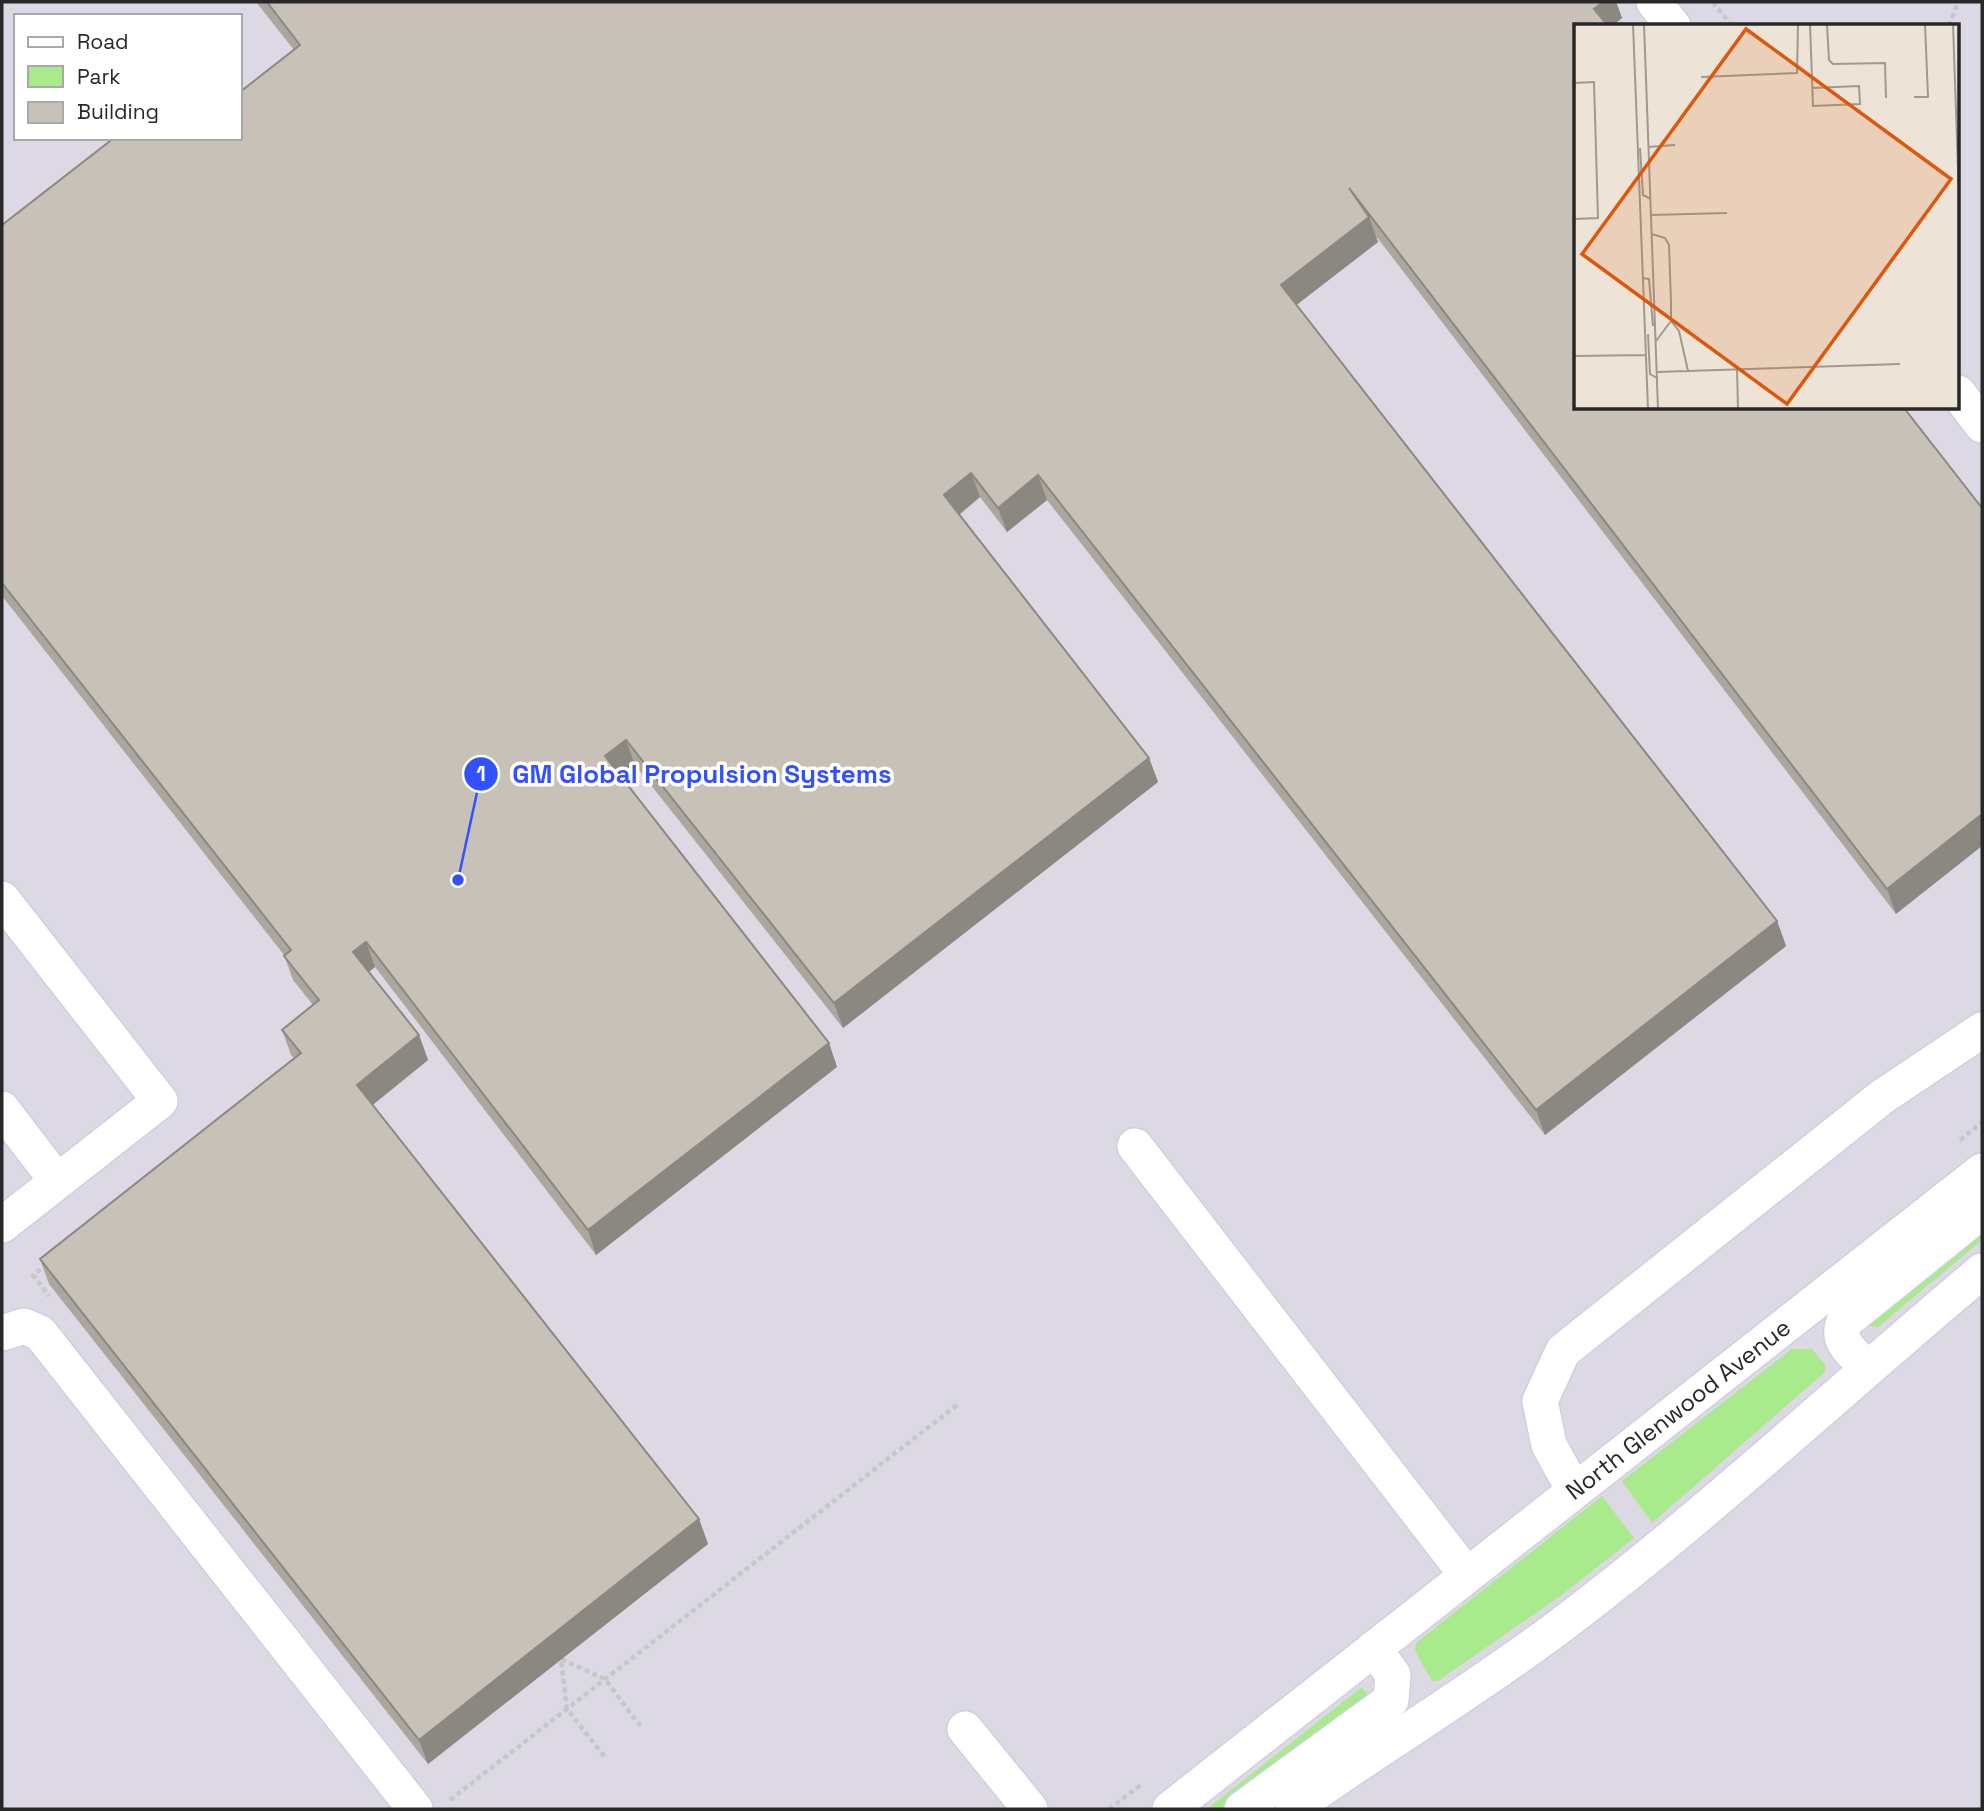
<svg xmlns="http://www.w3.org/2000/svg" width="1984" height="1811" viewBox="0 0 1984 1811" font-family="'Space Grotesk',sans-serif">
	<rect width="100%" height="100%" fill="#ede4d7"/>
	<path fill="#ddd9e4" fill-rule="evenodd" d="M2 2H1982V1809H2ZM16 16H240V138H16ZM1576 26H1958V408H1576Z"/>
	<path fill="#a9ea8d" d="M1982 1224V1240L1878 1327 1868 1326 1866 1324Z
		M1792 1349H1812L1825 1365V1372L1652 1523 1622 1481Z
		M1602 1496 1634 1538 1563 1594 1438 1681H1432L1415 1651 1416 1643Z
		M1362 1687 1372 1700 1222 1809H1207Z"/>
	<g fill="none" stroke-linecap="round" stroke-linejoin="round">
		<g stroke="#cdd0e3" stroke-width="38">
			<path id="minor" d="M1654 2 1673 26
				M1958 393 1982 425
				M2 899 160 1101 2 1225
				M2 1109 57 1181
				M1135 1146 1466 1574
				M2 1333 24 1326 40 1333 415 1809
				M1868 1368C1855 1355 1835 1342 1844 1322L1982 1211
				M1574 1490 1549 1445 1540 1401 1563 1351 1882 1097 1982 1030
				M965 1729 1030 1809
				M1170 1809 1982 1171
				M1242 1809 1391 1700 1393 1675 1374 1648
				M1293 1809C1379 1747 1471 1693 1556 1629 1704 1518 1840 1390 1982 1271"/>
		</g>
		<path stroke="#c7c7c7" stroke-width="4.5" stroke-dasharray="5 3.5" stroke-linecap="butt" d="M1713 2 1732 26
			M1949 26 1958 2
			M1960 1140 1982 1122
			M47 1264 33 1275 49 1296
			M604 1756 567 1709 561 1659 605 1679 641 1727
			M450 1800 957 1405
			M1109 1809 1142 1784"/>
		<use href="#minor" stroke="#fff" stroke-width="35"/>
	</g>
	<path fill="#aba69e" d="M256 2H1616L1622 18 1612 26H1576L1904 408 1896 914 1376 236 1378 242 1296 305 1777 921 1786 946 1545 1135 1047 500 1007 532 980 497 959 514 1149 758 1158 782 843 1028 635 765 621 776 829 1043 837 1067 596 1255 375 967 369 972 419 1035 428 1060 373 1105 699 1519 708 1544 428 1764 49 1284 40 1259 294 1058 291 1055 282 1030 313 1005 293 980 284 955 2 596V225L240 138 294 50Z"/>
	<path fill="#8b8781" d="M1603 2H1616L1622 18 1612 26H1600L1594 9Z
		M1369 217 1378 242 1290 310 1281 285Z
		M971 473 980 497 953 520 944 495Z
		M1038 475 1047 500 1007 532 998 508Z
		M626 740 635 765 614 781 605 756Z
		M1149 758 1158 782 843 1028 834 1003Z
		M1982 814V846L1896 914 1887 889Z
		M1777 921 1786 946 1545 1135 1536 1110Z
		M366 942 375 967 362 977 353 952Z
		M419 1035 428 1060 366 1110 357 1085Z
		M829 1043 837 1067 596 1255 588 1230Z
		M699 1519 708 1544 428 1764 419 1740Z"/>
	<path fill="#c7c1b8" stroke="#8b8781" stroke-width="2" d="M267 2H1603L1594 9 1608 26H1576V408H1904L1982 508V814L1887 889 1349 188 1369 217 1281 285 1777 921 1536 1110 1038 475 998 508 971 473 944 495 1149 758 834 1003 626 740 605 756 829 1043 588 1230 366 942 353 952 419 1035 357 1085 699 1519 419 1740 40 1259 301 1053 282 1030 319 1000 284 956 291 950 2 583V225L114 138H240V92L300 45Z"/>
	<g text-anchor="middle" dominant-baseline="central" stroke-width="7" stroke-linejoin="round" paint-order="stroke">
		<g font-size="24" fill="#282828" stroke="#fff">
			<text transform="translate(1678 1409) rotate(-38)">North Glenwood Avenue</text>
		</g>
	</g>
	<g transform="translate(1574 24)">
		<rect width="385" height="385" fill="#ede4d7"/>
		<path fill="none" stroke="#9e9991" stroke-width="2" d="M59 0 74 385M70 0 84 385M236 0 239 82 286 80 285 62 238 64M253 0 255 36 259 40 311 39 312 74M379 0 385 175M127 53 223 49 224 0M0 59 20 58 24 194 0 195M340 73H354L351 0M74 123 101 121M66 124 69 171 77 175M77 191 153 189M78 210 91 214 95 221 97 278V297L82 317M68 254 75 255 79 302M97 297 105 307 114 347M74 310 76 350 83 354M0 332 72 331M163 345 164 385M83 348 326 340"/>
		<path fill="#de570d" fill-opacity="0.15" stroke="#de570d" stroke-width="3.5" d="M172 5 377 155 213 380 8 230Z"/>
		<rect width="385" height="385" fill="none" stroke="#282828" stroke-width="3.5"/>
	</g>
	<path fill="none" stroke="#3251ff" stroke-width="2.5" d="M458 880L481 774"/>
	<g fill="#3251ff" stroke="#fff" stroke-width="2.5">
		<circle cx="458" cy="880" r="7"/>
		<circle cx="481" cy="774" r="18"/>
	</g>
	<g font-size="21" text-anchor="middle" font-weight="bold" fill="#fff">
		<text x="481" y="781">1</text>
	</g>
	<g font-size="26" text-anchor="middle" font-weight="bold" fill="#3251ff" stroke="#fff" stroke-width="7" stroke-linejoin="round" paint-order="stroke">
		<text x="702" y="783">GM Global Propulsion Systems</text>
	</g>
	<rect width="1984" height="1811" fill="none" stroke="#282828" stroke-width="7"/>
	<rect x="14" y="14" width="228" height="126" fill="#ffffff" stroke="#a9a9a9" stroke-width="2"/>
	<rect x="28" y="37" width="35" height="10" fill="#ffffff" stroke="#a9a9a9" stroke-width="2"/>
	<text x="77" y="49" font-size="21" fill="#282828">Road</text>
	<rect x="28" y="66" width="35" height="21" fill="#a9ea8d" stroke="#a9a9a9" stroke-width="2"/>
	<text x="77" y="84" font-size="21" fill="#282828">Park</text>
	<rect x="28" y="102" width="35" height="21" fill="#c7c1b8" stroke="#a9a9a9" stroke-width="2"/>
	<text x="77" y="119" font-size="21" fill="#282828">Building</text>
</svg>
